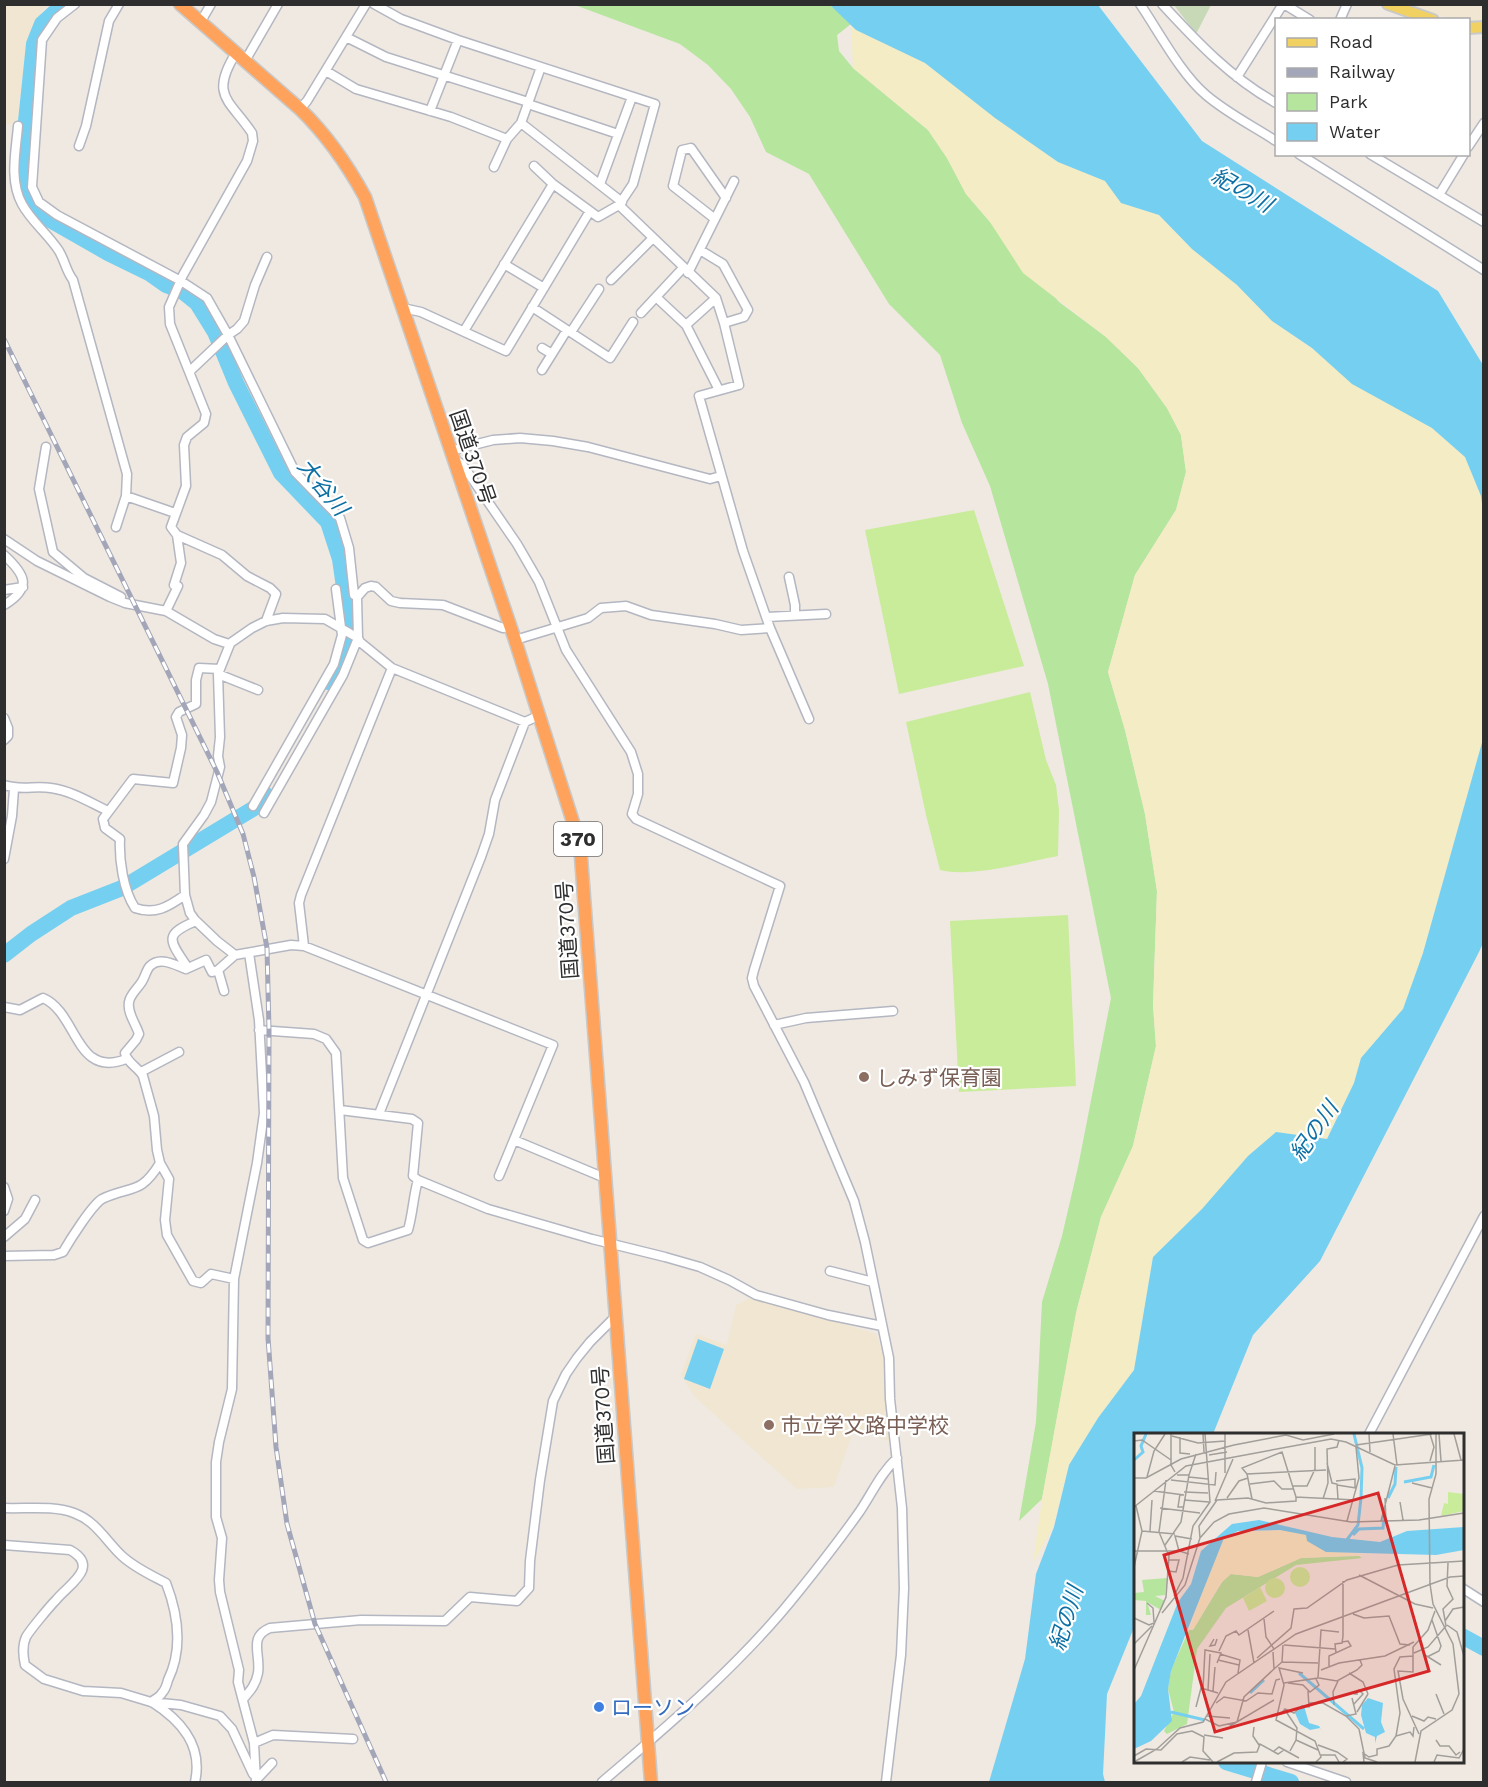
<svg xmlns="http://www.w3.org/2000/svg" width="1488" height="1787" viewBox="0 0 1488 1787" font-family="'Work Sans','Noto Sans JP',sans-serif">
	<rect width="100%" height="100%" fill="#efe9e1"/>
	<path fill="#f0e6d1" d="M4 5H48L42 11 25 57 17 124H5Z
		M1407 5H1483V20L1469 22 1468 20 1457 19 1436 15Z
		M754 1296 876 1334 885 1358 891 1442 854 1428 834 1487 797 1489 695 1397 681 1375 696 1334 727 1345 736 1305Z"/>
	<path fill="#b6e59e" d="M575 5H830L851 24 837 35 839 51 853 68 928 130 947 158 966 194 1059 302 1106 337 1138 368 1167 408 1181 435 1186 472 1176 510 1135 575 1108 672 1125 730 1145 814 1157 891 1153 1005 1156 1046 1133 1146 1101 1217 1077 1309 1042 1499 1019 1521 1036 1422 1042 1302 1062 1236 1078 1167 1111 998 1048 684 990 486 962 423 940 355 889 304 809 174 766 152 750 117 731 89 708 65 680 44Z"/>
	<path fill="#f3ecc5" d="M851 24 857 30 925 63 1058 162 1106 181 1121 203 1159 215 1192 249 1237 285 1272 321 1395 406 1432 428 1465 457 1481 496 1483 511V739L1423 953 1403 1009 1361 1058 1354 1083 1326 1140 1202 1209 1153 1257 1134 1370 1098 1418 1069 1465 1053 1527 1033 1563 1042 1499 1076 1313 1101 1217 1133 1146 1156 1046 1153 1005 1157 891 1145 814 1125 730 1108 672 1135 575 1176 510 1186 472 1181 435 1167 408 1138 368 1106 337 1023 273 990 222 966 194 947 158 928 130 853 68Z"/>
	<path fill="#c8d9b8" d="M1174 5H1211L1196 34Z"/>
	<path fill="#c9ec9a" d="M974 510 1024 666 899 694 865 530Z
		M1030 692 1046 760 1056 785 1059 810 1058 856C1025 862 972 878 940 870L926 815 906 722Z
		M1068 915 1076 1086 959 1092 950 921Z"/>
	<path fill="#75cff0" d="M830 5H1098L1202 141 1438 291 1483 365V511L1481 496 1465 457 1432 428 1352 384 1312 348 1272 321 1237 285 1192 249 1159 215 1121 203 1105 181 1058 162 995 118 925 63 856 30Z
		M1483 739 1484 941 1479 952 1320 1261 1253 1335 1213 1434H1136L1135 1625 1107 1694 1103 1774 1105 1782H989L1025 1659 1036 1574 1054 1527 1069 1465 1098 1418 1134 1370 1153 1257 1202 1209 1248 1156 1276 1132 1327 1139 1354 1083 1361 1058 1403 1009 1423 953Z
		M698 1339 724 1349 710 1389 684 1379Z"/>
	<g fill="none" stroke-linecap="round" stroke-linejoin="round">
		<path stroke="#75cff0" stroke-width="16" d="M64 4 42 24 34 44 26 121 24 183 29 203 45 217 108 253 149 273 166 285 182 291 197 303 215 332 236 383 281 473 328 522 340 559 345 594 346 650 328 682
			M4 955 31 934 71 908 122 888 256 807 264 793
			M1462 1636 1484 1648
			M1226 1762 1291 1782"/>
		<g stroke="#b4b7c1" stroke-width="11">
			<path id="minor" d="M75 4 57 18 42 40 32 187 39 202 57 215 181 281 207 298 228 335 295 472 340 518 349 548 354 595 357 597
				M374 4 401 19 458 40 655 104 633 184 619 205 598 217 553 184 534 166
				M1140 4C1159 32 1181 74 1206 95 1227 113 1253 126 1276 141
				M1162 4C1197 42 1231 78 1276 103
				M1284 4 1310 20
				M1340 20 1347 4
				M200 23 211 4
				M346 37 386 57 525 101 531 105 618 134
				M236 53C209 96 230 100 252 133L253 141 247 161 183 275 169 307 170 324 206 414 204 423 187 437 184 445 186 486 171 527 177 535 222 555 247 576 270 588 276 594 266 621
				M245 61 278 4
				M326 71 356 89 451 117 507 139
				M1237 77 1283 4
				M300 109 307 101 366 4
				M430 111 458 40
				M521 123 622 202
				M18 126C16 151 9 180 22 204 31 221 48 234 59 251 65 261 66 271 73 280L127 474 126 496 116 527
				M79 146 86 126 109 21 119 4
				M1468 147 1484 123
				M1299 154 1484 270
				M1370 154 1484 222
				M494 167 507 139 521 123 541 67
				M600 184 632 97
				M1439 195 1464 154
				M619 205 716 298 724 323 739 385 699 396 743 551 770 628 809 719
				M715 219 673 186 682 150 691 148 726 198
				M700 250 723 264 748 310 744 317 724 323
				M504 264 544 288
				M688 273 734 181
				M611 280 653 238
				M656 297 686 325 719 390
				M532 307 610 358 633 322
				M403 308 421 312 506 351 590 211
				M641 313 683 268
				M686 325 716 298
				M464 331 553 184
				M571 332 599 289
				M542 348 552 354
				M542 370 567 330
				M190 371 228 335 237 329 244 321 255 285 267 257
				M46 447 39 489 53 552 84 578 121 597
				M450 451 493 440 520 438 553 441 588 447 710 479 721 476
				M453 459 462 464 517 544 539 582 566 650 631 752 638 774V794L632 814 636 819 780 886 754 970 752 978 754 986 804 1082 854 1201 865 1242 889 1358 890 1399 902 1508 904 1588 901 1655 886 1782
				M126 496 175 513
				M4 539 37 561 110 597 125 603 166 611 214 639 229 644 252 628 266 621 283 618 325 619 358 638 343 675 264 813
				M4 555C26 575 32 588 4 605
				M789 577 795 605V615
				M4 590 23 587
				M166 611 178 586 174 585 181 563 177 535
				M767 617 826 614
				M510 627 503 628 443 605 400 603 391 601 376 587 371 586 365 588 357 597 358 638 360 642 392 668 525 722 538 716
				M515 640 588 618 601 608 626 606 651 615 715 624 741 630 770 628
				M230 644 218 674 220 737 218 756 220 767 211 802 204 815 183 844 185 895 190 913 195 920 217 941 235 955 291 945 304 946 553 1045 499 1176
				M218 674 258 690
				M4 718 8 728V736L4 740
				M4 785C23 791 34 785 51 788 72 791 89 802 108 811
				M253 806 334 664 342 635 336 589
				M4 859 12 816 14 789
				M185 895C168 907 155 915 135 908 123 890 119 859 120 839L105 828 103 819 133 779 173 783 181 748 182 735 176 717 179 712 196 704V680L199 668 220 669
				M196 921C165 934 168 939 186 965V969C175 965 160 956 150 966 146 970 145 978 141 983 137 989 130 995 129 1002 127 1013 136 1024 139 1034L136 1040 125 1053C127 1063 138 1067 143 1076L154 1116 157 1150 160 1163 169 1179 165 1220 167 1235 193 1281 201 1283 211 1274 234 1279
				M304 946 299 903 301 895 392 668
				M249 953 259 1020 264 1113 257 1163 234 1279 232 1389 219 1442 216 1462V1517L222 1538 219 1580 220 1592 239 1670 238 1682 254 1743 256 1782
				M186 969 206 960 212 972 218 970 235 955
				M218 970 224 991
				M4 1007 20 1010 43 998C78 1013 75 1079 126 1059
				M774 1025 806 1018 893 1011
				M259 1030 314 1034 326 1039 336 1053 343 1178 363 1240 368 1243 408 1230C413 1213 413 1197 418 1180
				M141 1072 179 1052
				M340 1110 412 1119 418 1123 413 1176 418 1180 488 1209 592 1239 665 1257 700 1267 729 1280 756 1295 828 1315 882 1326
				M379 1114 481 857 489 834 495 800 525 722
				M514 1140 605 1178
				M4 1187 8 1199 4 1211
				M4 1237 25 1219 35 1200
				M4 1256 54 1255 63 1252C70 1240 92 1205 102 1199 131 1185 140 1196 160 1163
				M830 1271 873 1282
				M1369 1434 1484 1216
				M4 1508C26 1509 53 1505 74 1513 96 1521 106 1541 122 1556 135 1568 151 1575 166 1583 178 1614 183 1649 168 1680 167 1684 165 1690 162 1693 160 1697 155 1699 151 1702
				M4 1545 70 1550C101 1567 68 1585 56 1600 50 1606 30 1630 26 1637 22 1646 23 1656 25 1665L44 1679 83 1691 121 1693 151 1702 181 1705 220 1716 232 1729 253 1774
				M1462 1588 1484 1602
				M244 1698C251 1690 256 1684 258 1673 261 1654 248 1637 270 1628L361 1620 445 1621 470 1597 517 1601 529 1588 530 1561 540 1480 553 1401 566 1374 577 1358 590 1342 615 1317
				M152 1702C182 1721 203 1746 195 1782
				M254 1743 273 1735 353 1739
				M1287 1762 1346 1782
				M256 1780 272 1763
				M602 1782C671 1723 742 1663 799 1591 820 1565 841 1538 860 1511 872 1493 881 1473 897 1458
				M1256 1782 1262 1762"/>
		</g>
		<g stroke="#c9c9c9" stroke-width="14">
			<path id="major" d="M1388 4 1433 20
				M1468 28 1484 27"/>
		</g>
		<g stroke="#c9c9c9" stroke-width="15">
			<path id="highway" d="M180 4 300 109C327 135 347 164 365 197L515 640 580 844 651 1782"/>
		</g>
		<use href="#minor" stroke="#fff" stroke-width="8"/>
		<use href="#major" stroke="#f2d163" stroke-width="10"/>
		<use href="#highway" stroke="#ffa35c" stroke-width="12"/>
		<g stroke="#a3a6b8" stroke-width="5">
			<path id="rail" d="M4 339 217 772 243 834 254 877 267 948 269 1030 268 1338 276 1447 287 1524 315 1624 386 1782"/>
		</g>
		<use href="#rail" stroke="#fff" stroke-width="3" stroke-dasharray="9" stroke-linecap="butt"/>
	</g>
	<g fill="#8d6e63" stroke="#fff" stroke-width="2">
		<circle cx="864" cy="1077" r="6"/>
		<circle cx="769" cy="1425" r="6"/>
	</g>
	<circle fill="#3f7fe0" stroke="#fff" stroke-width="2" cx="599" cy="1707" r="6"/>
	<g text-anchor="middle" dominant-baseline="central" stroke-width="4.5" stroke-linejoin="round" paint-order="stroke">
		<rect fill="#fff" stroke="#6d6d6d" stroke-width="1.5" x="554" y="822" width="48" height="34" rx="4.5"/>
		<g font-size="20" font-weight="bold" fill="#2e2e2e">
			<text x="578" y="839">370</text>
		</g>
		<g font-size="21" fill="#2e2e2e" stroke="#fff">
			<text transform="translate(473 457) rotate(71)">国道370号</text>
			<text transform="translate(567 930) rotate(-94)">国道370号</text>
			<text transform="translate(603 1415) rotate(-94)">国道370号</text>
		</g>
		<g font-size="21" fill="#785e54" stroke="#fff" text-anchor="start">
			<text x="876" y="1077">しみず保育園</text>
			<text x="781" y="1425">市立学文路中学校</text>
		</g>
		<g font-size="21" fill="#366cbe" stroke="#fff" text-anchor="start">
			<text x="611" y="1707">ローソン</text>
		</g>
		<g font-size="22" font-style="italic" fill="#0d6fa3" stroke="#fff">
			<text transform="translate(1242 190) rotate(30)">紀の川</text>
			<text transform="translate(323 487) rotate(51)">大谷川</text>
			<text transform="translate(1314 1131) rotate(-55)">紀の川</text>
			<text transform="translate(1066 1618) rotate(-73)">紀の川</text>
		</g>
	</g>
	<g transform="translate(1134 1433)">
		<rect width="330" height="330" fill="#efe9e1"/>
		<path d="M225 123 228 125 162 132 92 175 63 216 53 291 33 301 30 298 40 279 34 256 37 237 55 197H59L90 146 97 141 124 144 167 125ZM33 145 31 162 21 163 31 168 27 177 13 169 17 182H12V168L0 167V160L10 159 8 147Z" fill="#b6e59e"/>
		<path d="M154 97 172 102 192 118 233 122 167 125 124 144 97 141 86 151 60 195 55 197 86 109 102 99Z" fill="#f3ecc5"/>
		<path d="M314 59 330 61V78L307 83 310 70 314 71ZM156 144a10 10 0 1 1 20 0a10 10 0 1 1-20 0ZM131 155a10 10 0 1 1 20 0a10 10 0 1 1-20 0ZM126 154 133 168 115 178 109 165Z" fill="#c9ec9a"/>
		<path d="M125 87 198 104 246 109 273 98 330 94V117L302 122 192 119 173 108 172 102 146 97 104 98 90 105 37 238 34 256 38 288 17 308 0 316V271L7 263 44 169 57 151 67 118 98 91ZM234 265 249 270 247 289 251 299 243 303 241 310V304L232 300 227 282 228 272ZM170 273 175 290 185 293 189 300 186 295 176 297 166 291 161 280Z" fill="#75cff0"/>
		<path fill="none" stroke="#75cff0" stroke-width="3" d="M0 27 9 19 7 13 12 1M270 49 297 44 300 32M254 65 261 51 262 34M219 102 225 96 249 95 250 81M212 108 224 92 227 65 228 35 220 1M165 240 230 296M116 260 130 247M37 279 71 287"/>
		<path fill="none" stroke="#a29e99" stroke-width="1.5" d="M37 1V32L41 39M69 1 70 19M91 1V40M235 1 236 19M259 1 263 32M296 1 300 14 296 28M305 1 307 28M320 1 327 27M38 3 64 10 91 8M46 4V20L56 21M0 8 8 7 37 27M222 12 298 1M75 22 93 19M193 30 198 50 203 51 204 66M113 41 108 35 148 19 162 64M55 42 62 21M13 44 20 18 31 1M55 44 74 46M0 45H12L47 26 100 12 152 2 169 7 200 1M37 47 81 52 82 39M202 48 221 46V55M278 50 298 55M116 51 140 48 148 56H160M203 52 222 55M159 53H173L181 36V14M20 58 50 62M50 59 74 60M46 61 44 74H49M93 65 105 48 114 45M251 65 252 88M118 66 113 41 192 37M189 66 194 50 193 16 203 14 205 7M50 67 75 69M81 68 99 26M266 69 269 87M0 74 52 33 197 6 212 9 261 32 330 27M26 75 66 80M213 88 225 45 222 14M247 88 261 33M8 98 41 101M16 98 18 67M66 105 65 93 83 67 114 65 132 70 162 68V64L222 67M31 112 47 89 55 42H43M0 118H45M55 121 45 118 41 103 58 106M0 134 8 98 2 73M34 138 42 139 45 127H35M225 142 281 171 299 175M296 151 295 66 302 41V1M40 163 49 145 59 93 76 69 71 1M13 170 19 175 20 189M28 180 51 152 66 105 80 89 95 81 130 75 217 89 285 87 330 80M219 181 230 185 255 183 266 211 276 212M0 185 15 192 20 190M130 186 132 204 140 216M311 188 319 176 330 174M313 192 323 199 330 223M114 197 120 230M80 206 76 213 81 212 83 206M0 211 18 193M150 212 201 216M85 218 92 203 102 198 105 202 140 178M139 219 140 236 148 229 149 212M202 220 201 211 208 210 209 203V148M280 220 294 214 312 193 309 176 319 166 313 153 314 130M86 221 106 227 104 240M291 222 307 232M293 224 305 218 307 213 298 187M123 225 157 195 160 176 173 175 213 147 264 132 330 128M84 227 105 232M148 229 184 230M195 233V223L217 213 214 208 208 209M0 237 32 164 35 123 25 99 32 47M187 237 205 230 251 223 280 209M169 240 145 235 150 252 142 287 181 308 187 324 182 329M215 240 229 249 234 261M185 245 203 248 223 237 228 232 226 227M150 250 184 245 187 197 205 199M154 250 169 252 176 259 185 252 182 246M69 255 71 217 87 220 83 230M74 257 76 221M79 258 81 234M302 261 310 281M82 270 90 264 112 268 124 260 138 261 142 247 146 246M175 270H189L212 283 225 296 231 325 243 329M220 271 229 261 225 257 221 261H224M200 272 199 259 204 248M62 274 67 255 84 260M151 277 163 295 162 307 156 318M223 279 234 261M147 281 151 276 160 280 168 273 175 274 174 258M73 283 96 285M212 283 222 281 218 265M278 283 290 288 294 284 302 286M71 286 85 293 103 289 110 264 140 236M96 293 140 267M120 294 119 303 125 312M285 301 269 266 264 238 279 239V214L294 197 301 178M70 302 89 305M262 303 276 299 279 303 280 294M162 307 184 317M302 307 306 313H315L322 322 326 319M184 312 203 319 213 326 209 329M140 318 145 314 165 325M187 322H201L205 329M0 323 12 316 27 317 43 301 58 298 70 304 69 318 79 329M0 329 23 316 46 295 69 289 92 249 162 201 316 144 330 143M48 329 56 324 76 327M83 329 100 320 123 319 126 311 144 321 150 317M230 329 229 320 235 324 243 322V316L255 313 262 303 266 280 260 236 266 224 279 223M281 329 287 298 318 277 325 261 319 211 299 171 296 151M300 329 303 322 325 325 330 316"/>
		<path fill="#d62828" fill-opacity="0.15" stroke="#d62828" stroke-width="3" d="M244 60 295 238 81 299 30 122Z"/>
		<rect width="330" height="330" fill="none" stroke="#2e2e2e" stroke-width="3"/>
	</g>
	<rect width="1488" height="1787" fill="none" stroke="#2e2e2e" stroke-width="12"/>
	<rect x="1275" y="18" width="195" height="138" fill="#ffffff" stroke="#ababab" stroke-width="1.5"/>
	<rect x="1287" y="38" width="30" height="9" fill="#f2d163" stroke="#ababab" stroke-width="1.5"/>
	<text x="1329" y="48" font-size="18" fill="#2e2e2e">Road</text>
	<rect x="1287" y="68" width="30" height="9" fill="#a3a6b8" stroke="#ababab" stroke-width="1.5"/>
	<text x="1329" y="78" font-size="18" fill="#2e2e2e">Railway</text>
	<rect x="1287" y="93" width="30" height="18" fill="#b6e59e" stroke="#ababab" stroke-width="1.5"/>
	<text x="1329" y="108" font-size="18" fill="#2e2e2e">Park</text>
	<rect x="1287" y="123" width="30" height="18" fill="#75cff0" stroke="#ababab" stroke-width="1.5"/>
	<text x="1329" y="138" font-size="18" fill="#2e2e2e">Water</text>
</svg>
